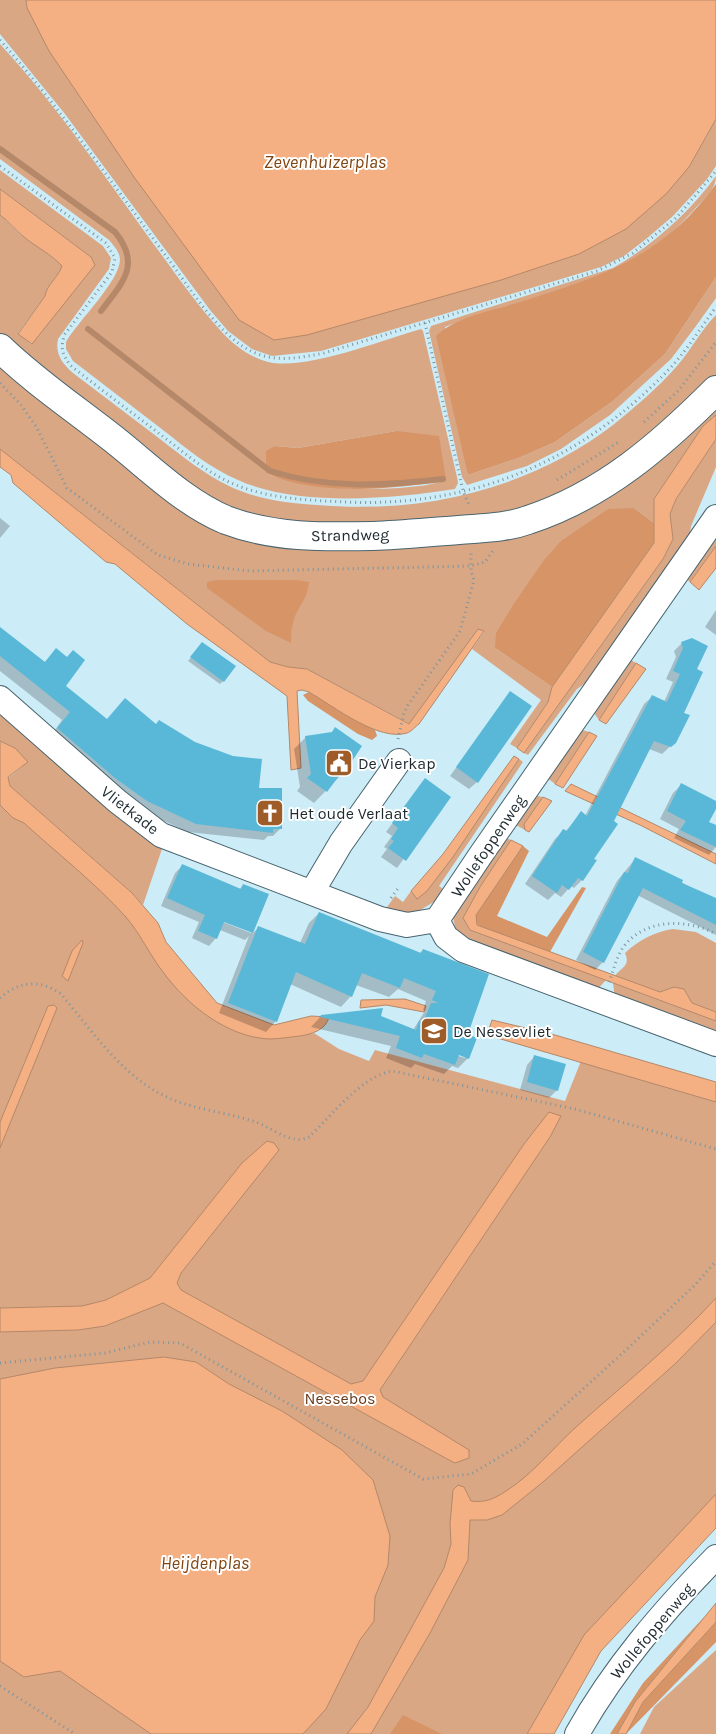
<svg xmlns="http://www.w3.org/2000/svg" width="716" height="1734" viewBox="0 0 716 1734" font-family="Karla,sans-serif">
	<rect width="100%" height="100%" fill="#ccecf7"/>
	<path fill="#daa785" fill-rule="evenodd" d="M0 0H26L27 8 689 167 716 119V166L707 179 673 216 646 239 624 256 601 267 321 351 272 356 252 349 228 331 210 310 65 114 0 34Z
		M0 44C59 108 109 183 161 254 180 280 199 307 221 331 233 345 250 357 268 362 305 371 382 340 421 329L423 331 457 477 458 483 455 489C392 499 297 507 238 480 210 468 187 449 163 430 133 407 103 384 73 361L66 349V342C78 321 119 282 120 260 120 252 114 246 109 240L0 159ZM396 431 446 480C409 494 301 491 266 473L275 446 298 448Z
		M0 170 103 246 111 258 109 269 58 339C55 354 62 363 73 373 102 395 131 417 160 439 182 456 204 474 229 486 256 499 287 503 317 505 422 514 528 490 613 425 635 407 658 388 677 366 691 350 701 330 716 315V378L602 474 512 516 290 526 215 505 0 335V215C8 221 13 228 20 234 34 245 50 253 62 266 58 278 47 284 45 296L18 333 31 344 91 257 0 189Z
		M716 176C716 190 703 200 694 210 680 225 665 240 649 251 587 291 512 300 445 327L468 475 521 457 555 442 613 401 665 354 716 277V298L696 326 671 359 610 415 561 449 527 466 467 485 462 477 429 331 431 326 613 268C653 245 689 213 716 176Z
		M0 359 207 520 517 532 716 401V415L703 426 654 499V523L634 508 495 648 552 687 548 702 517 748 510 744 541 700 472 649 484 632 478 629 410 724 307 669 288 667 270 662 0 449Z
		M716 439V467L691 526 689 541 590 680 577 689 528 755 524 753 663 559 673 539 670 514 676 499Z
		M716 533V546L690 582 684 577Z
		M631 660 636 663 599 720 592 710Z
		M0 711 164 843 143 905 132 893 10 786 8 778 22 767 15 748 0 741Z
		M579 729 589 732 555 784 545 776Z
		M519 759 523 762 439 886 443 889 437 900 417 912 407 915 385 910 395 896 403 902 411 891 417 899Z
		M0 787 102 880 173 975 239 1027 309 1034 314 1033 339 1049 369 1061 375 1050 565 1101 581 1061 716 1096V1511L595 1638 541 1734H0Z
		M532 795 543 797 525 824V830L514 824Z
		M501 835 511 840 480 887 463 918 470 930 606 980 596 991 476 948 456 932 452 912Z
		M673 929 696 932 716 943V1012L692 1003 684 989 674 987 660 992 615 976C621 967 631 966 625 953 639 940 654 932 673 929Z
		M613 983 716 1021V1036L615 998Z
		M716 1650V1734H640L654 1707Z"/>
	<path fill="#d69467" d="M716 184V277L665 354 613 401 555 442 521 457 468 475 436 336C456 317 487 312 513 304 597 278 662 259 716 184Z
		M396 431 439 436 446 480C396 490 313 496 266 473V451L275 446 298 448Z
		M634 508 654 523V543L552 687 495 648 496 633 513 605 544 560 561 541 608 509Z
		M217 580H296L309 582C307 602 297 606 293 623 291 629 291 637 291 643L266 631 207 588V582Z
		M309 692 375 730 377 736 372 740 358 734 308 701 303 695Z
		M523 846 529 851 497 916 547 937 582 887 586 888 550 952 483 928C476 925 475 922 476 915Z
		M705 1616 635 1702 617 1734H610L643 1683Z
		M716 1622V1642L626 1734 643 1702Z
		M403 1715 442 1734H390Z"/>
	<path fill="#f4b082" stroke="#b48869" d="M26 0H716V119L689 167 666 194 626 229 579 254 501 280 307 335 274 340 239 320 134 177 49 51 27 8Z
		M0 189 91 257 95 265 32 344 18 334 45 296C47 284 58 278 62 266 51 254 36 247 24 237 15 230 9 221 0 215Z
		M716 415V439L676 499 670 514 673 539 663 559 524 753 517 748 548 702 552 687 654 543V499L703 426Z
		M0 449 270 662 288 667 307 669 409 724 478 629 484 631 419 724C416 726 411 732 407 733 379 742 333 706 309 692L302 690 297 691 301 768 291 770 287 696 187 624 115 564 106 562 13 483 11 475 0 467Z
		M716 546V568L699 590 690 582Z
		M636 663 646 669 606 724 599 720Z
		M589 732 597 736 563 788 555 784Z
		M0 741 15 748 28 762 8 777 10 786 132 893 158 923 166 942 217 1003 274 1025 311 1016 329 1017C326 1030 312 1034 300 1036 290 1037 279 1039 269 1039 227 1037 187 1005 163 972 149 954 140 933 125 916 94 882 58 854 24 823L13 818 0 805Z
		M514 756 519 759 453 857 427 891 417 899 411 891 443 854Z
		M571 784 716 854V864L640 825 565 791Z
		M543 797 552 801 529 832 525 830 524 824Z
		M511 840 523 846 476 915 477 925 660 992 674 987 684 989 692 1003 716 1012V1021L470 930 463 918 480 887Z
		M82 940 83 943 68 981 62 976 63 974 72 951Z
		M405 999 426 1006 424 1012 386 1005 360 1008 361 1000Z
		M54 1005 57 1008 0 1148V1122L48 1006Z
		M492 1020 555 1035 716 1082V1102L487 1035Z
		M549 1112 561 1116 550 1137 380 1390 383 1397 469 1450V1458L455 1463 449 1460 163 1303 105 1326 78 1330 0 1332V1308L82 1306 106 1300 150 1278 242 1163 267 1141 274 1143 279 1150 181 1273 177 1283 181 1290 351 1384 363 1381 524 1144Z
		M716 1298V1322L676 1363 543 1482 502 1515 487 1520H470L468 1560 430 1633 371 1734H347L368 1707 444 1568 451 1544 450 1524 453 1490 458 1485 464 1487 471 1501C485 1503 494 1499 506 1491 533 1474 553 1448 576 1427 623 1385 673 1345 716 1298Z
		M164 1357 196 1362 229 1384 282 1411 342 1450 373 1480 390 1536 388 1565 375 1597 374 1621 360 1640 326 1709 303 1734H151L60 1671 24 1677 0 1661V1379L55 1368Z
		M716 1494V1528L601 1651 554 1734H527L584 1635Z
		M716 1603V1622L643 1702 626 1734H617L635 1702Z"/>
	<path fill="#0003" fill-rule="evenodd" d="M0 518 10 526 0 538Z
		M716 610V635L705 627Z
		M0 629 44 663 56 650 64 686 107 720 156 725 258 789 281 828 273 836H268L264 840 188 832 138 809 50 737 62 720 0 671Z
		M682 643 696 670 675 742 662 754 649 749 582 880 574 888 571 886 561 897 555 893 548 900 525 884 555 839 563 831 565 832 581 813 585 816 644 704 652 697 664 702 673 682 666 679 676 657 674 651Z
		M199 648 223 681 220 684 188 661Z
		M511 693 477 782 469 789 450 776Z
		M306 737 342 774 314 803 297 791 300 787 294 749Z
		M425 779 449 797 397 868 381 857 387 849 384 847 392 836 386 832Z
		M681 785 716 803 708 822 716 827V847L709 855 674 838 679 829 660 819 673 793Z
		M635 859 716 900V935L637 895 603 962 595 970 576 960 617 881Z
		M182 866 239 890 243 885 268 895 252 934 259 927 300 943 309 923 319 913 419 954 423 950 467 1035 468 1058 458 1068 452 1066 444 1074 415 1064 411 1068 386 1058 391 1046 311 1027 321 1016 380 1017 413 1030 425 1011 423 1010 426 1001 398 989 389 997 356 985 351 996 341 1007 290 984 276 1021 266 1032 219 1013 249 936 245 940 220 930 216 938 209 946 192 938 199 922 161 906 175 873ZM219 918 251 931V933L218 920ZM452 1054 465 1056V1058Z
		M534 1057 557 1090 549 1098 520 1090 527 1065Z"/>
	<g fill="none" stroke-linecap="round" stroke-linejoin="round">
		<path stroke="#b48869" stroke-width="6" d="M0 149 115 232C142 265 122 283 101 311
			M88 329 270 471C327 489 385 486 443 479"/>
	</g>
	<path fill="#59b8d7" d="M0 627 45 662 56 648 67 657 73 650 85 660 66 686 107 719 125 698 156 724 159 720 195 742 233 756 262 759 259 788H282V829H273V833L196 824 147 801 115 778 57 728 70 712 0 656Z
		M692 638 708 646 697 669 703 672 684 713 690 715 676 743 671 747 654 741 614 821 618 824 594 859 597 860 583 881 578 878 569 890 562 885 557 893 532 876 563 829 567 831 581 811 587 816 652 695 667 702 680 674 673 671 683 648 681 642Z
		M202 642 236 666 224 682 190 657Z
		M510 691 532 706 478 783 456 767Z
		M335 727 362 746 343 775 341 773 327 792 307 778 311 774 305 736 332 732Z
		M425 778 451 797 406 861 388 848 394 841 391 839 398 828 392 823Z
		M681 783 716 801V809L709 822 716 825V847L680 830 686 821 667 811Z
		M635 857 683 880 682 883 716 898V925L643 888 604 963 583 952 624 872 628 873Z
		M182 864 241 889 243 884 269 894 253 933 224 922 217 939 198 931 205 915 167 898Z
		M319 912 421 953 423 949 489 974 468 1034 477 1038 469 1059 459 1055 455 1065 424 1054 422 1058 396 1048 400 1036 320 1017 321 1015 383 1008 381 1016 416 1030 419 1021 423 1023 431 1003H438L432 1000 436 991 404 978 400 988 362 973 352 997 296 972 277 1022 228 1003 258 926 305 944Z
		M534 1055 566 1064 558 1091 527 1082Z"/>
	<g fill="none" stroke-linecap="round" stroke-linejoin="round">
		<g stroke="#48646e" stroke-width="26">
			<path id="minor" d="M0 698 117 801 161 835 380 919 407 925 437 920
				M312 892 341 843 399 761
				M437 920 482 853 716 517
				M437 920 446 937 463 950 716 1044
				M577 1734C614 1668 663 1611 716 1557"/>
		</g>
		<g stroke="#48646e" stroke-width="30">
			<path id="tertiary" d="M0 348C35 382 77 410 116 441 150 468 185 503 226 520 273 538 323 537 373 536 401 535 430 532 459 530 482 528 506 528 528 520 604 495 661 445 716 390"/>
		</g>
		<path stroke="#7e959d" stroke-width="3" stroke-dasharray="1 4" stroke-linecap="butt" d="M0 40C60 108 112 183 166 256 188 285 218 335 251 351 275 363 299 358 324 353L597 271 633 253 677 217 716 171
			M0 166 106 243 115 258 112 272 65 334C60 347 62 354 70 365 100 389 131 412 161 435 185 453 208 474 236 485 270 499 309 500 345 502 473 508 585 460 673 365 689 347 702 326 716 307
			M425 323 463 491 468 503 467 507
			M0 383 21 405 37 428 67 488 158 555 188 564 249 571 471 566 485 562 493 551
			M644 422 678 391 716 342
			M557 480 619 442
			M398 739 404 713 408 705 460 631 474 580 471 571V551
			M391 898 399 887
			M609 982C613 972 616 958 622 949 643 918 687 918 716 934
			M0 998C19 981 40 979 61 994 94 1033 123 1078 171 1099 198 1110 229 1113 256 1122 272 1128 293 1146 309 1137 331 1116 362 1076 392 1071L575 1109 716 1149
			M0 1363 105 1353 150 1342 180 1343 423 1479 471 1474 522 1444 625 1351 695 1285 716 1261
			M0 1686 75 1734"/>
		<use href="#minor" stroke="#fff" stroke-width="24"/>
		<use href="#tertiary" stroke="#fff" stroke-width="28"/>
	</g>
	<defs>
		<g id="civic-square" transform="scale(1.4375)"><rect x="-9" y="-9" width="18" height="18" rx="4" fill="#9e5c29" stroke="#fff"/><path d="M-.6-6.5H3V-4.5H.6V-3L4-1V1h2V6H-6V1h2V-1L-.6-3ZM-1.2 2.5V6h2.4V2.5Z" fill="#fff"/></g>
		<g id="church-square" transform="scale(1.4375)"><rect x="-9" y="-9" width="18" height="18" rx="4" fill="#9e5c29" stroke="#fff"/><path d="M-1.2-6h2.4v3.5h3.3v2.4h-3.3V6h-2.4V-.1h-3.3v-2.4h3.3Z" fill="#fff"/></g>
		<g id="school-square" transform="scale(1.4375)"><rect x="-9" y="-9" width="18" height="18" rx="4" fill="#9e5c29" stroke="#fff"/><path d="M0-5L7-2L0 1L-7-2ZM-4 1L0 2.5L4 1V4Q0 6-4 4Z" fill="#fff"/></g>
	</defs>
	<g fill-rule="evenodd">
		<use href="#civic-square" x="339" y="763"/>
		<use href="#church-square" x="270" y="813"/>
		<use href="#school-square" x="434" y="1031"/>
	</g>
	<g text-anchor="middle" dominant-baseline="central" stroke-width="4" stroke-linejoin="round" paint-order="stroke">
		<g font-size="16" fill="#1d292e" stroke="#fff">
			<text transform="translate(350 535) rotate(-1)">Strandweg</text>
			<text transform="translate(130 810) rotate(38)">Vlietkade</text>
			<text transform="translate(488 846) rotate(-56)">Wollefoppenweg</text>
			<text transform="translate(652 1631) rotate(-50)">Wollefoppenweg</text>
		</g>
		<g font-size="16" fill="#1d292e" stroke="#fff" text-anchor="start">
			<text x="358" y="763">De Vierkap</text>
			<text x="289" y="813">Het oude Verlaat</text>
			<text x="453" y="1031">De Nessevliet</text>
		</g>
		<g font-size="16" fill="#683c1b" stroke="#fff">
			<text x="340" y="1398">Nessebos</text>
		</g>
		<g font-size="18" font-style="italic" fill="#81430f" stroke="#fff">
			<text x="325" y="162">Zevenhuizerplas</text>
			<text x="205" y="1563">Heijdenplas</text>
		</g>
	</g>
</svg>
